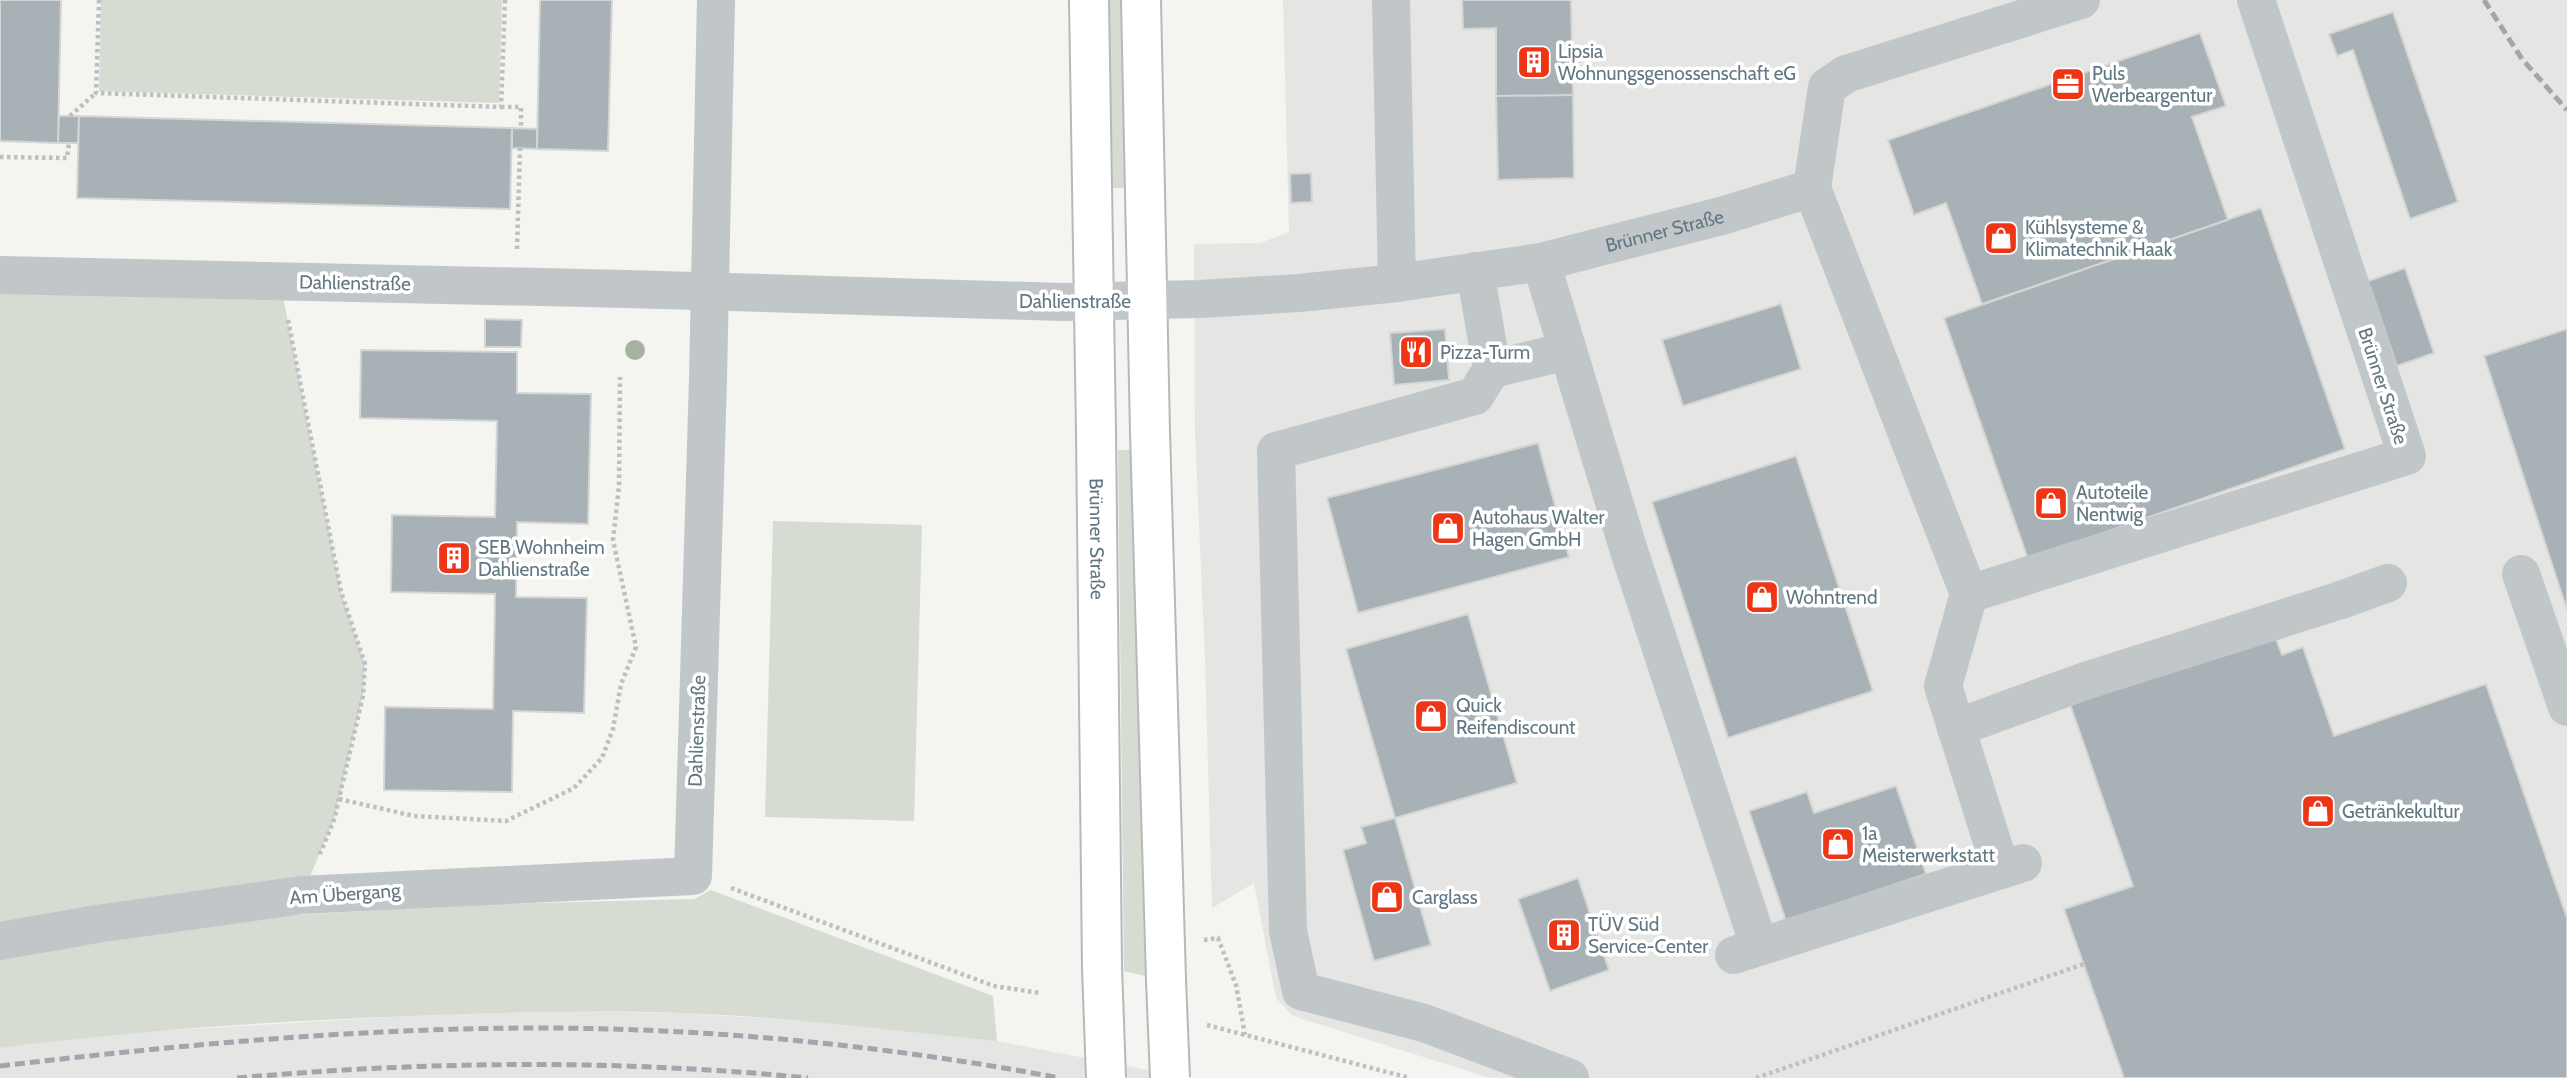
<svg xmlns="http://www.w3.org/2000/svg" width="2567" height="1078" viewBox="0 0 2567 1078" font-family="Cabin,sans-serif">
	<rect width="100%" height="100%" fill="#f4f4f0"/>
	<path fill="#e5e5e3" d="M1283 0H2567V1078H1490L1293 1016 1276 998 1254 883 1212 908 1205 658 1195 434 1194 244 1260 243 1289 232Z
		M556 1011 681 1013 836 1023 997 1041 1189 1078H0V1048L112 1034 387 1017Z"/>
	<path fill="#d6dcd1" d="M101 0H502L499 103 99 91Z
		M1109 0H1121L1125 188H1113Z
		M0 275 280 281 341 592 365 664 363 696 334 820 302 895 0 941Z
		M1118 450H1131L1145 976 1124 971Z
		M773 521 922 525 914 821 765 817Z
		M711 890 993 996 997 1041C892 1030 787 1017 681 1013 600 1010 519 1012 438 1015 291 1020 145 1029 0 1048V958L275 916 496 904 694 899Z"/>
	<path fill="#a8b2b6" stroke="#d5d5d3" stroke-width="2" d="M0 0H61L58 143 0 141Z
		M540 0H612L608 151 537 149Z
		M1462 0H1571L1573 95 1496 96V28L1463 29Z
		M2393 12 2458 202 2410 219 2353 50 2337 56 2329 34Z
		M2200 33 2226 106 2192 117 2228 220 1982 304 1946 203 1914 215 1888 140Z
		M1573 95 1574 178 1498 180 1496 96Z
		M59 116H79L78 143H58Z
		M79 116 512 128 510 209 77 198Z
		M512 128 537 129V149L512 148Z
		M1311 173 1312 202 1291 203 1290 174Z
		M2261 208 2345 449 2028 559 1944 318Z
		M2405 268 2434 353 2397 366 2368 281Z
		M1781 304 1801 369 1683 406 1662 340Z
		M485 319 522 320 521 347H485Z
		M1445 329 1449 380 1394 385 1390 333Z
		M2567 329V610L2484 356Z
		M361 350 517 352V393L591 394 588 524 517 522 516 597 587 598 584 713 513 711 512 792 384 790 385 707 493 709 495 594 391 592 392 515 495 517 497 421 360 418Z
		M1538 443 1569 557 1358 613 1327 498Z
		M1796 456 1873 691 1728 738 1652 502Z
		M1468 614 1517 783 1395 818 1346 649Z
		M2273 631 2282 655 2303 647 2334 736 2486 684 2567 918V1078H2124L2064 909 2133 886 2069 701Z
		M1896 786 1926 874 1786 921 1749 811 1807 792 1814 813Z
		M1395 818 1431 945 1374 961 1343 850 1366 843 1361 827Z
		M1578 878 1609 970 1550 991 1518 899Z"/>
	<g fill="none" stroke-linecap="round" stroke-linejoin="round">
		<g stroke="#b4b9bc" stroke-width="42">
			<g id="major">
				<path id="s2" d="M1089 0 1096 432 1102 967"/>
				<path d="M1141 0 1150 432 1166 980"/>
			</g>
		</g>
		<path stroke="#bdbfc1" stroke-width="4.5" stroke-dasharray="3.5 3.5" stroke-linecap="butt" d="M99 0 96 93 501 107 505 0
			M501 107H521V128
			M70 116 96 93
			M0 157 67 158 69 143
			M517 249 520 148
			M288 320 341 592 365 664 363 696 334 820 319 856
			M339 799 414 816 506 821 574 788 602 758 613 729 621 684 636 647 613 540 619 486 620 377
			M731 888 994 986 1040 993
			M1204 940 1218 938 1236 985 1245 1035
			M1207 1025 1410 1078
			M1756 1078 2084 964"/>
		<g stroke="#c1c6c8" stroke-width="38">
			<path d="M1391 0 1397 283"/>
			<path d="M1812 188 1969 594 1943 686 2001 870"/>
			<path d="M1541 262 1629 551 1759 946"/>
			<path d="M1475 271 1492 369 1475 396 1276 451 1288 931 1301 991 1424 1023 1570 1078"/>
			<path id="s1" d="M0 275 627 289 1063 302 1200 299 1299 293 1397 283 1541 262 1725 215 1812 188 1827 87 1846 74 2081 0"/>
			<path d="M1492 369 1568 351"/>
			<path d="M2521 574 2567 707"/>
			<path d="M1969 594 2407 456 2256 0"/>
			<path d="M1956 728 2085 681 2338 601 2388 583"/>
			<path d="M0 941 97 924 302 895 693 876 708 379 716 0"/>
			<path d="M1734 955 2023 863"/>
		</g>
		<use href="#major" stroke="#fff" stroke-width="38"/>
		<path stroke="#9fa7ac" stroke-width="5" stroke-dasharray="10 5" stroke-linecap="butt" d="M2484 0 2522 59 2567 110
			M0 1066C179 1045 359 1028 539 1028 714 1028 889 1046 1060 1078
			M237 1078C427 1061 618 1059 808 1078"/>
		<g stroke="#b4b9bc" stroke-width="42" stroke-linecap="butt">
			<path id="major-bridge" d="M1102 967 1106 1078
				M1166 980 1170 1078"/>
		</g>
		<use href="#major-bridge" stroke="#fff" stroke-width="38"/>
	</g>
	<circle fill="#a7b1a1" cx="635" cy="350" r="10"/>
	<defs>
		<g id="building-square" transform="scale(1.75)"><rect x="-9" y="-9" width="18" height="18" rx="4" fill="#ee3516" stroke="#fff"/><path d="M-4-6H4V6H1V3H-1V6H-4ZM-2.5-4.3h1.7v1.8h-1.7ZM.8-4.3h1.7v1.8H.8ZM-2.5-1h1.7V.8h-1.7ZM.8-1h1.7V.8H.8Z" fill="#fff"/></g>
		<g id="office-square" transform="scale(1.75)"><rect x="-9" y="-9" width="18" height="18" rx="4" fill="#ee3516" stroke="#fff"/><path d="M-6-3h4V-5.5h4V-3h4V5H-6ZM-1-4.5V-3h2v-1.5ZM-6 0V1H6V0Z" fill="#fff"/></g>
		<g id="shop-square" transform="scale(1.75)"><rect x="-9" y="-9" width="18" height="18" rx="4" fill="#ee3516" stroke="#fff"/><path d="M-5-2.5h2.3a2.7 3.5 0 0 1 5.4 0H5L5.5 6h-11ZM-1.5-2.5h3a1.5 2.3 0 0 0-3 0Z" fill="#fff"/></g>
		<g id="restaurant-square" transform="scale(1.75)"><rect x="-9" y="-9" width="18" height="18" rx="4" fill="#ee3516" stroke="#fff"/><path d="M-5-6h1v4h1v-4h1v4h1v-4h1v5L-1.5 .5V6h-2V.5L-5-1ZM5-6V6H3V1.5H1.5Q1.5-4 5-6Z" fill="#fff"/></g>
	</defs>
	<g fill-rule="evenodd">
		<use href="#building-square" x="1534" y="62"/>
		<use href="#office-square" x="2068" y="84"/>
		<use href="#shop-square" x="2001" y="238"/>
		<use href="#restaurant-square" x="1416" y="352"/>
		<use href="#shop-square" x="2051" y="503"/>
		<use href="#shop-square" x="1448" y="528"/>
		<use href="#building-square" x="454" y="558"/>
		<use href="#shop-square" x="1762" y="597"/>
		<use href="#shop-square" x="1431" y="716"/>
		<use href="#shop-square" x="2318" y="811"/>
		<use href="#shop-square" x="1838" y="844"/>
		<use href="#shop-square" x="1387" y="897"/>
		<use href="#building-square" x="1564" y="935"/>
	</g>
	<g text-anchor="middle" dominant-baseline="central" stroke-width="7" stroke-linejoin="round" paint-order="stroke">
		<g font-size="19" fill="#617783" stroke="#fff" text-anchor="start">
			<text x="1558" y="51">Lipsia<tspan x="1558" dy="22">Wohnungsgenossenschaft eG</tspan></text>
			<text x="2092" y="73">Puls<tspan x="2092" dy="22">Werbeargentur</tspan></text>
			<text x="2025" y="227">Kühlsysteme &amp;<tspan x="2025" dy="22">Klimatechnik Haak</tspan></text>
			<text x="1440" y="352">Pizza-Turm</text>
			<text x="2076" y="492">Autoteile<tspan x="2076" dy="22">Nentwig</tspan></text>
			<text x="1472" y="517">Autohaus Walter<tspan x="1472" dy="22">Hagen GmbH</tspan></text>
			<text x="478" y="547">SEB Wohnheim<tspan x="478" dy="22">Dahlienstraße</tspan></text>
			<text x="1786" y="597">Wohntrend</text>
			<text x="1456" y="705">Quick<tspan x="1456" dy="22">Reifendiscount</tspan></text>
			<text x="2342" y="811">Getränkekultur</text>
			<text x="1862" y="833">1a<tspan x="1862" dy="22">Meisterwerkstatt</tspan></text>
			<text x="1412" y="897">Carglass</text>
			<text x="1588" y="924">TÜV Süd<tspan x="1588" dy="22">Service-Center</tspan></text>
		</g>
		<g font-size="19" fill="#617783" stroke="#fff">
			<text stroke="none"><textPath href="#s1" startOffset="1671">Brünner Straße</textPath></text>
			<text transform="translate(355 283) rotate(1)">Dahlienstraße</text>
			<text x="1075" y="301">Dahlienstraße</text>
			<text transform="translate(2383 386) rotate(72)">Brünner Straße</text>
			<text stroke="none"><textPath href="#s2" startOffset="539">Brünner Straße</textPath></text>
			<text transform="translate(697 731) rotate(-88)">Dahlienstraße</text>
			<text transform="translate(345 894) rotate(-4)">Am Übergang</text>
		</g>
	</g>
</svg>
